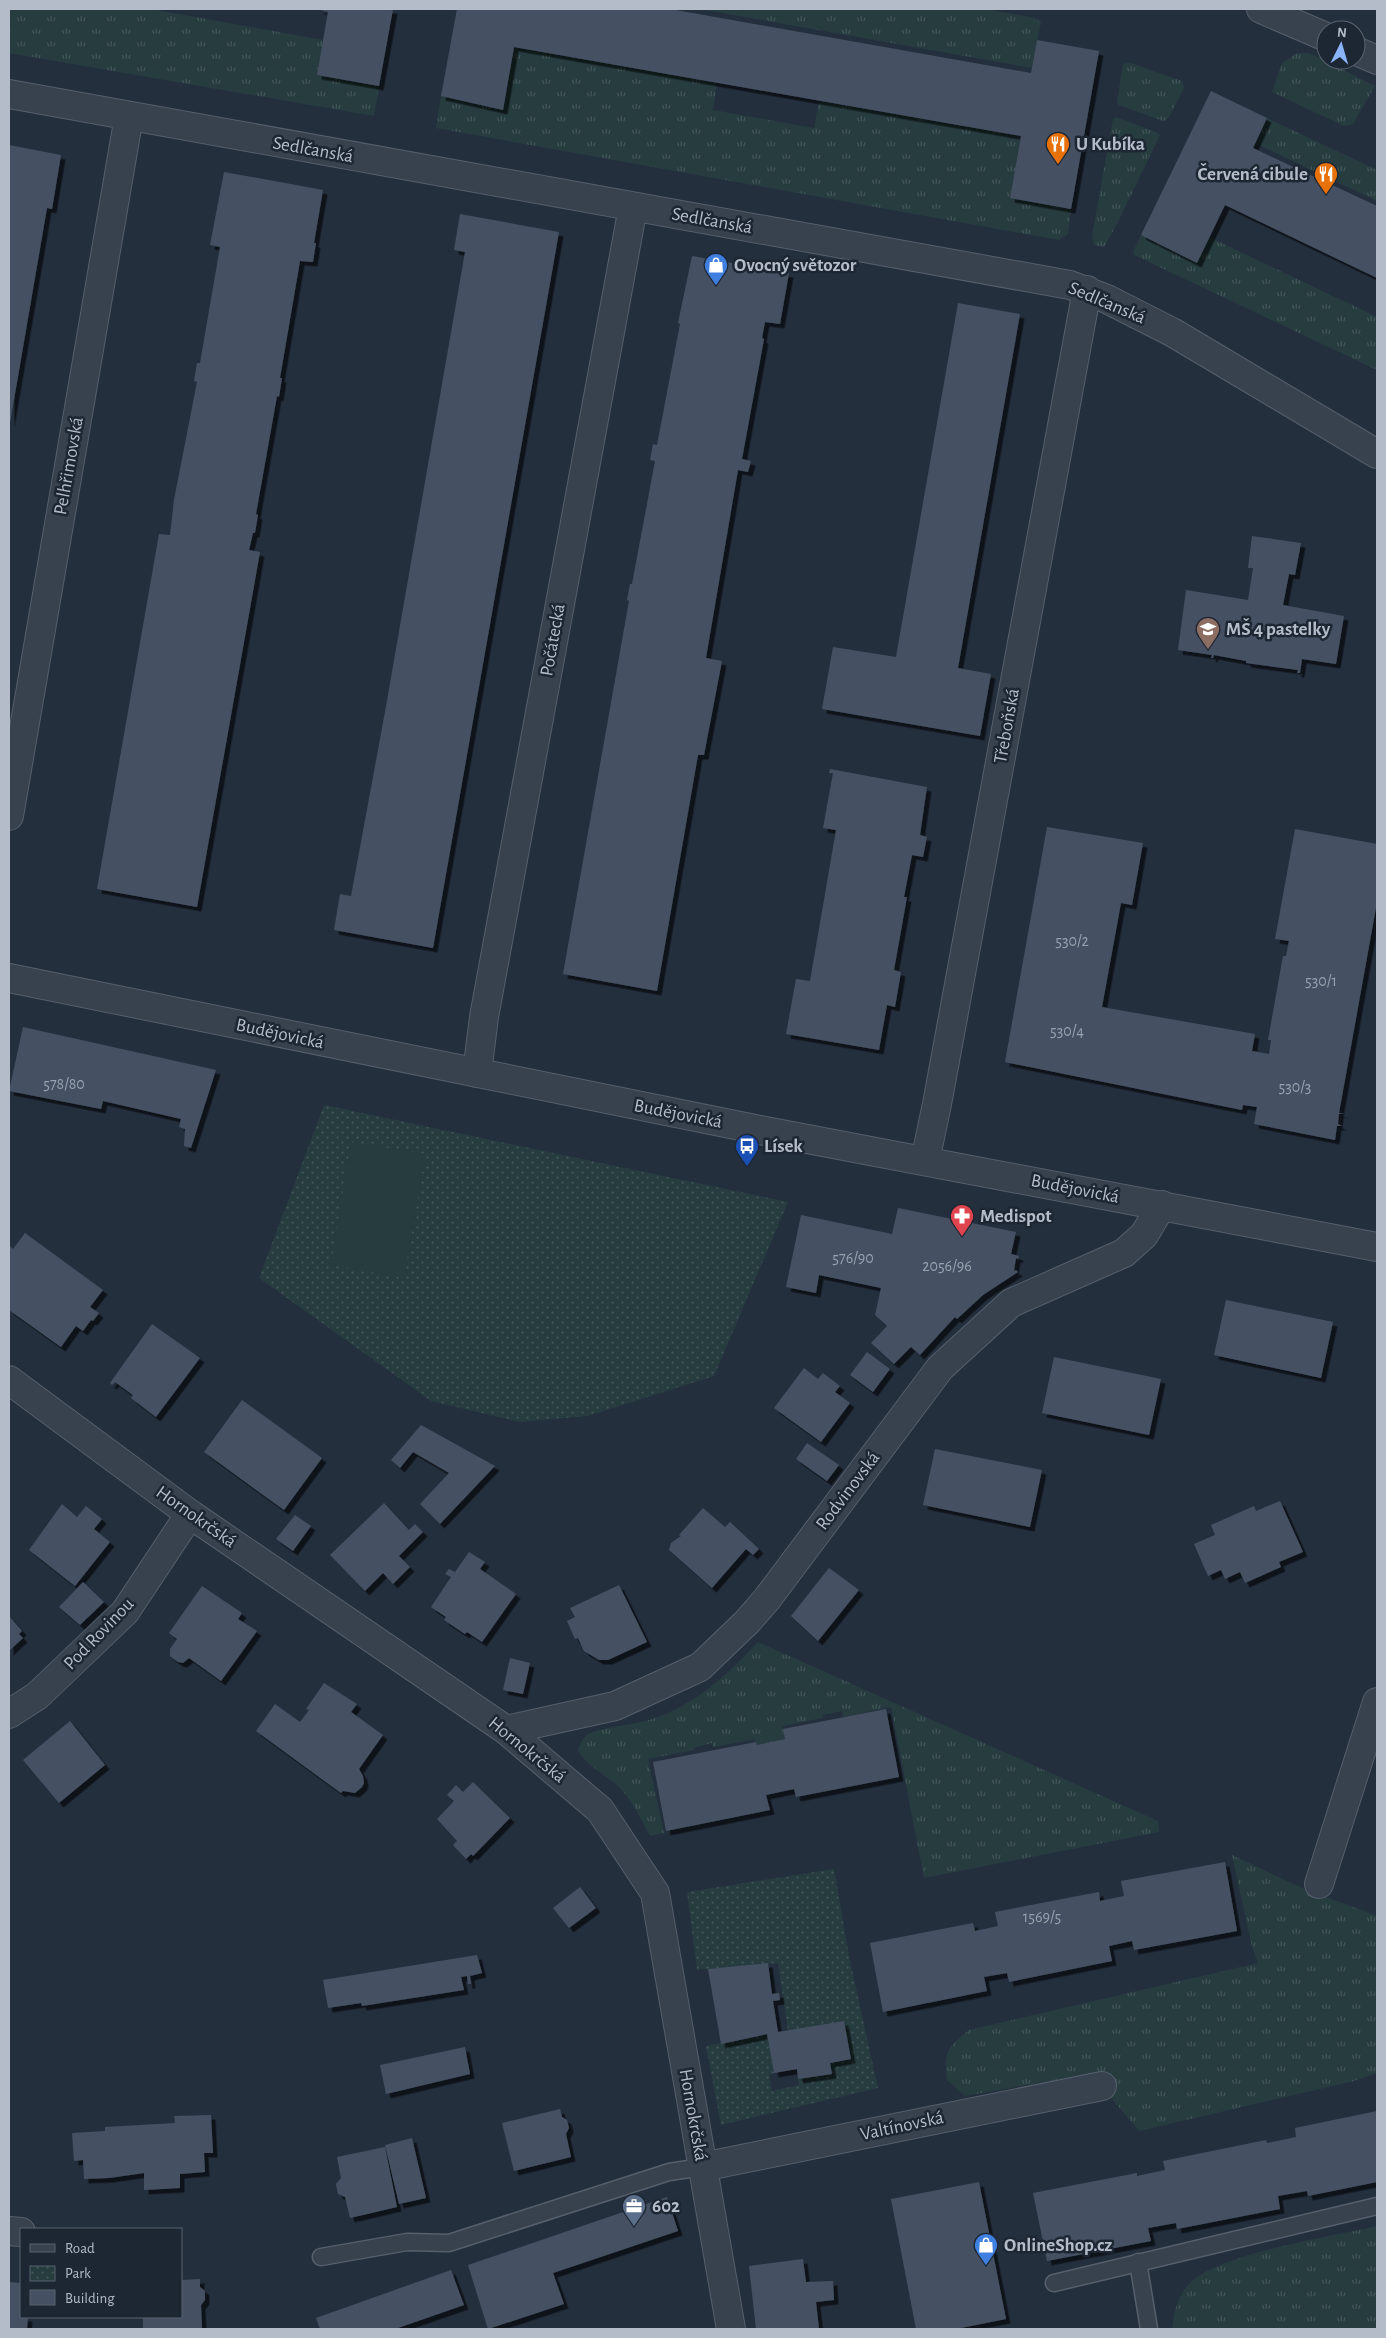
<svg xmlns="http://www.w3.org/2000/svg" width="1386" height="2338" viewBox="0 0 1386 2338" font-family="'Alegreya Sans',sans-serif">
	<defs>
		<pattern id="grass-tufts" width="24" height="20" patternUnits="userSpaceOnUse" patternTransform="scale(1.25)"><rect width="24" height="20" fill="#263c3f"/><path d="M3 7l-1-3M5 7V3M7 7l1-3M15 17l-1-3M17 17v-4M19 17l1-3" fill="none" stroke="#435659"/></pattern>
		<pattern id="park-dots" width="8" height="8" patternUnits="userSpaceOnUse" patternTransform="scale(1.25)"><rect width="8" height="8" fill="#263c3f"/><path d="M2 2h.1M6 6h.1" fill="none" stroke="#435659" stroke-width="1.8" stroke-linecap="round"/></pattern>
		<filter id="shadow"><feDropShadow dx="4.5" dy="4.5" stdDeviation="0" flood-color="#0009"/></filter>
	</defs>
	<rect width="100%" height="100%" fill="#242f3e"/>
	<path fill="url(#grass-tufts)" d="M9 9H151L323 40 317 75 379 86 374 116 9 53Z
		M700 9H986L1035 18 1041 22 1032 68Z
		M514 47 717 82 713 110 814 128 819 100 1021 136 1010 198 1071 209 1068 234 1059 240 436 128 441 96 503 110Z
		M1297 53H1308L1316 56 1375 86 1353 124 1344 126 1272 92 1282 63Z
		M1128 62 1182 81 1184 88 1168 119 1163 121 1119 105 1117 102 1123 64Z
		M1116 117 1158 133 1160 135 1117 224 1104 247 1094 245 1092 235 1113 119Z
		M1267 118 1377 170V201L1255 143Z
		M1141 235 1197 262 1209 237 1377 317V370L1134 255 1133 252Z
		M758 1642 1158 1821 1159 1832 924 1878 891 1707 843 1717 842 1711 823 1715V1718L782 1726 785 1739 757 1745 755 1739 713 1747 712 1743 694 1748V1750L648 1759 664 1833 650 1836C641 1819 632 1800 618 1786 605 1774 586 1766 578 1750 580 1744 583 1737 589 1734 603 1727 632 1725 649 1720 691 1708 729 1674 758 1642Z
		M1232 1855 1302 1888 1377 1916V2073L1354 2081 1139 2131 1091 2074 965 2096 947 2080C943 2052 948 2047 969 2030L1258 1963 1252 1947Z
		M1377 2226V2329H1172C1174 2313 1177 2297 1189 2284 1216 2254 1334 2236 1377 2226Z"/>
	<path fill="url(#park-dots)" d="M324 1105 788 1202 714 1376 588 1416 519 1422 431 1401 259 1278Z
		M834 1869 849 1956 878 2088 721 2125 706 2046 767 2034 774 2073 769 2074 772 2091 799 2085 798 2079 832 2074 830 2063 851 2058 844 2021 788 2031 778 1963 697 1970 687 1892Z"/>
	<path fill="#263c3f" d="M351 1142 425 1154 404 1278 331 1265Z"/>
	<path fill="#455162" filter="url(#shadow)" d="M317 9H393L379 86 317 75 328 12Z
		M457 9H670L1031 73 1037 40 1099 51 1071 209 1010 198 1021 136 514 47 503 110 441 96Z
		M1211 91 1267 118 1253 148 1377 206V278L1225 205 1197 263 1141 235Z
		M9 145 61 155 52 209 47 208 10 423Z
		M224 172 323 190 314 243H316L313 262 300 261 280 378H282L279 397 277 396 256 514 258 515 255 533H253L249 550 260 552 197 907 97 889 159 534 170 535 174 500 197 382 194 381 197 363H200L220 247 210 245Z
		M460 214 559 232 433 948 334 930 340 894 351 896 385 712 465 252 454 250Z
		M692 256 789 273 780 324 765 322 762 338 764 339 742 459 751 461 748 472 738 470 706 658 722 661 704 755H698L657 991 563 974 629 601 627 600 630 584H632L655 461 650 460 653 444 657 445 680 324 678 323Z
		M958 303 1020 314 958 668 991 674 980 736 822 709 833 647 896 657Z
		M1252 536 1301 543 1295 575 1289 574 1283 605 1344 616 1336 664 1302 659 1300 673H1297L1298 670 1246 663V661L1214 655 1213 658H1211L1212 655 1178 650 1186 590 1248 600 1253 568H1248Z
		M830 769 927 787 920 835 927 837 923 857 912 855 904 897H907L894 970 901 972 895 1007 887 1005 879 1050 786 1034 796 979 810 981 836 830 823 828 833 773H829Z
		M1047 827 1143 843 1132 905 1121 903 1102 1007 1255 1034 1252 1051 1269 1054 1271 1040H1268L1283 956H1286L1289 941 1275 939 1295 829 1377 844V902L1339 1113 1344 1114H1339L1338 1124 1342 1126H1337L1335 1140 1254 1124 1257 1107 1243 1105 1242 1110 1005 1062Z
		M23 1027 216 1070 191 1148 184 1146 185 1129 179 1127 181 1119 103 1101 101 1109 9 1091Z
		M898 1208 1016 1232 1011 1254 1019 1256 1018 1259 1016 1258 1014 1271 1016 1270 1018 1272 983 1295 957 1319 955 1317 920 1355 911 1347 894 1364 871 1343 887 1326 875 1315 881 1288 819 1275 816 1293 786 1287 801 1215 892 1234Z
		M25 1233 103 1290 90 1307 99 1313 93 1321 91 1320 83 1331 76 1326 61 1347 9 1310V1245L13 1249Z
		M1226 1300 1333 1322 1321 1378 1214 1355Z
		M152 1324 200 1358 156 1417 131 1398 133 1395 115 1382 112 1385 110 1383Z
		M867 1352 890 1369 873 1392 850 1375Z
		M1054 1357 1161 1379 1149 1435 1042 1413Z
		M804 1368 818 1379 823 1373 840 1386 835 1392 850 1403 821 1442 774 1408Z
		M242 1400 322 1458 284 1510 204 1452Z
		M421 1425 495 1466 440 1524 420 1504 449 1473 413 1452 400 1468 391 1460Z
		M807 1443 839 1465 827 1481 796 1459Z
		M935 1449 1042 1470 1030 1527 923 1505Z
		M1280 1501 1303 1552 1279 1562 1281 1567 1245 1583 1240 1572 1225 1579 1221 1570 1208 1576 1194 1544 1215 1535 1211 1525 1254 1506 1256 1511Z
		M384 1503 409 1530 415 1524 423 1532 399 1556 410 1567 393 1584 383 1573 365 1591 330 1555Z
		M62 1504 77 1517 86 1506 102 1519 94 1529 110 1542 75 1586 29 1550Z
		M703 1508 725 1527 730 1522 759 1549 753 1555 746 1549 712 1588 669 1550 671 1543 681 1536 679 1535Z
		M295 1515 311 1526 293 1551 276 1539Z
		M469 1552 485 1562 480 1569 516 1594 482 1642 467 1632 465 1634 444 1620 446 1617 431 1607 451 1577 445 1574 449 1569 455 1572Z
		M829 1568 859 1590 818 1641 791 1616Z
		M83 1582 104 1602 80 1625 59 1607Z
		M619 1585 647 1642 608 1660H599L584 1651 578 1638 575 1639 567 1621 575 1617 570 1608Z
		M202 1586 242 1613 238 1619 257 1631 221 1681 189 1658 183 1663 178 1662 170 1656V1649L177 1639 169 1633Z
		M9 1616 22 1631 19 1634 23 1638 9 1651Z
		M510 1658 530 1663 523 1694 503 1690Z
		M324 1683 357 1704 351 1712 383 1735 359 1769 363 1776 364 1783 362 1787 355 1793 343 1791 341 1793 256 1731 275 1704 300 1722 309 1710 306 1709Z
		M886 1709 899 1777 796 1797 794 1789 766 1795 770 1810 666 1831 653 1762 756 1742 757 1745 785 1739 783 1729Z
		M70 1721 105 1765 59 1803 23 1760Z
		M473 1782 510 1818 473 1856 471 1854 466 1859 453 1845 457 1841 437 1819 454 1801 447 1795 456 1785 463 1792Z
		M1225 1862 1237 1931 1134 1950 1132 1941 1109 1946 1112 1961 1009 1982 1007 1973 984 1977 987 1991 883 2012 870 1943 973 1923 975 1931 998 1926 995 1912 1099 1892 1100 1901 1124 1896 1121 1881Z
		M580 1887 596 1908 569 1928 553 1908Z
		M477 1955 482 1973 470 1976 471 1984H468L467 1976 461 1977 464 1990 362 2006 361 2003 328 2008 323 1980Z
		M768 1963 772 1994 779 1993 780 2000 773 2001 778 2032 844 2021 851 2059 830 2063 832 2074 798 2079 797 2069 774 2073 767 2034 721 2044 708 1969Z
		M465 2047 470 2074 386 2094 380 2065Z
		M560 2109 562 2117 567 2120 569 2128 566 2134 571 2157 514 2171 502 2123Z
		M1377 2111V2182L1308 2196 1307 2191 1278 2196 1280 2209 1177 2229 1176 2223 1148 2228 1151 2241 1047 2261 1033 2193 1137 2173V2176L1165 2170 1163 2161 1266 2140 1267 2143 1296 2137 1295 2128Z
		M211 2115 213 2153H204L205 2172 180 2174V2188L144 2190V2173L109 2178 84 2179 83 2160 74 2161 72 2133 105 2131V2127L175 2123 174 2116Z
		M412 2138 426 2198 399 2204 385 2145Z
		M385 2147 397 2207 350 2218 345 2197 338 2194 336 2184 341 2178 337 2157Z
		M979 2182 1006 2319 956 2329H916L891 2199Z
		M667 2197 678 2231 553 2273 564 2304 488 2329 468 2265Z
		M803 2259 806 2282 833 2281 834 2300 816 2302 819 2329H756L749 2266Z
		M451 2270 464 2305 395 2329H320L316 2318Z
		M200 2279V2287L205 2291V2300L201 2305 202 2329H143V2317H181V2280Z
		M9 2282 21 2283V2317H28L27 2329H9Z"/>
	<g fill="none" stroke-linecap="round" stroke-linejoin="round">
		<g stroke="#565f6c" stroke-width="19">
			<path id="service" d="M321 2257 407 2242 449 2243 669 2172 702 2167
				M1138 2262 1149 2329
				M1054 2283 1377 2206"/>
		</g>
		<g stroke="#565f6c" stroke-width="30">
			<path id="minor" d="M1261 9 1326 37
				M1356 51 1377 60
				M9 94 1070 285 1107 299 1172 332 1377 454
				M9 816 129 116
				M477 1073 484 1017 633 207
				M925 1161 937 1104 1087 290
				M9 1380 190 1514 506 1730 600 1810 655 1893 731 2329
				M9 1714 37 1696 125 1612 190 1514
				M506 1730 615 1706 700 1667 747 1622 767 1599 940 1368 1011 1303 1124 1253 1144 1235 1162 1205
				M1319 1884 1377 1702
				M702 2167 1102 2086
				M9 2231 21 2232"/>
		</g>
		<g stroke="#565f6c" stroke-width="30">
			<path id="tertiary" d="M9 978 765 1131 1377 1247"/>
		</g>
		<use href="#service" stroke="#38414e" stroke-width="16"/>
		<use href="#minor" stroke="#38414e" stroke-width="28"/>
		<use href="#tertiary" stroke="#38414e" stroke-width="28"/>
	</g>
	<defs>
		<g id="restaurant-pin" transform="scale(1.25)"><path d="M0 17L-7.5 6A9.5 9.5 0 1 1 7.5 6Z" fill="#e8710a" stroke="#1d2633"/><path d="M-5-6h1v4h1v-4h1v4h1v-4h1v5L-1.5 .5V6h-2V.5L-5-1ZM5-6V6H3V1.5H1.5Q1.5-4 5-6Z" fill="#fff"/></g>
		<g id="shop-pin" transform="scale(1.25)"><path d="M0 17L-7.5 6A9.5 9.5 0 1 1 7.5 6Z" fill="#3f7fe0" stroke="#1d2633"/><path d="M-5-2.5h2.3a2.7 3.5 0 0 1 5.4 0H5L5.5 6h-11ZM-1.5-2.5h3a1.5 2.3 0 0 0-3 0Z" fill="#fff"/></g>
		<g id="school-pin" transform="scale(1.25)"><path d="M0 17L-7.5 6A9.5 9.5 0 1 1 7.5 6Z" fill="#8d6e63" stroke="#1d2633"/><path d="M0-5L7-2L0 1L-7-2ZM-4 1L0 2.5L4 1V4Q0 6-4 4Z" fill="#fff"/></g>
		<g id="bus-pin" transform="scale(1.25)"><path d="M0 17L-7.5 6A9.5 9.5 0 1 1 7.5 6Z" fill="#1a4fb4" stroke="#1d2633"/><path d="M-5-6H5V4H4V6H2V4H-2V6H-4V4H-5ZM-3.5-4V0h7V-4ZM-3.5 1.2v1.5H-2V1.2ZM2 1.2v1.5H3.5V1.2Z" fill="#fff"/></g>
		<g id="pharmacy-pin" transform="scale(1.25)"><path d="M0 17L-7.5 6A9.5 9.5 0 1 1 7.5 6Z" fill="#e0444e" stroke="#1d2633"/><path d="M-2-6h4v4h4v4h-4v4h-4v-4h-4v-4h4Z" fill="#fff"/></g>
		<g id="office-pin" transform="scale(1.25)"><path d="M0 17L-7.5 6A9.5 9.5 0 1 1 7.5 6Z" fill="#5c6f8a" stroke="#1d2633"/><path d="M-6-3h4V-5.5h4V-3h4V5H-6ZM-1-4.5V-3h2v-1.5ZM-6 0V1H6V0Z" fill="#fff"/></g>
	</defs>
	<g fill-rule="evenodd">
		<use href="#restaurant-pin" x="1058" y="144"/>
		<use href="#restaurant-pin" x="1326" y="174"/>
		<use href="#shop-pin" x="716" y="265"/>
		<use href="#school-pin" x="1208" y="629"/>
		<use href="#bus-pin" x="747" y="1146"/>
		<use href="#pharmacy-pin" x="962" y="1216"/>
		<use href="#office-pin" x="634" y="2206"/>
		<use href="#shop-pin" x="986" y="2245"/>
	</g>
	<g text-anchor="middle" dominant-baseline="central" stroke-width="5" stroke-linejoin="round" paint-order="stroke">
		<g font-size="16" fill="#98a1af">
			<text x="1072" y="941">530/2</text>
			<text x="1321" y="981">530/1</text>
			<text x="1067" y="1031">530/4</text>
			<text x="64" y="1084">578/80</text>
			<text x="1295" y="1087">530/3</text>
			<text x="853" y="1258">576/90</text>
			<text x="947" y="1266">2056/96</text>
			<text x="1042" y="1917">1569/5</text>
		</g>
		<g font-size="19" font-weight="bold" fill="#b4bcc9" stroke="#1d2633" text-anchor="start">
			<text x="1076" y="144">U Kubíka</text>
			<text x="1308" y="174" text-anchor="end">Červená cibule</text>
			<text x="734" y="265">Ovocný světozor</text>
			<text x="1226" y="629">MŠ 4 pastelky</text>
			<text x="764" y="1146">Lísek</text>
			<text x="980" y="1216">Medispot</text>
			<text x="652" y="2206">602</text>
			<text x="1004" y="2245">OnlineShop.cz</text>
		</g>
		<g font-size="19" fill="#b4bcc9" stroke="#1d2633">
			<text transform="translate(313 150) rotate(10)">Sedlčanská</text>
			<text transform="translate(712 221) rotate(10)">Sedlčanská</text>
			<text transform="translate(1107 303) rotate(23)">Sedlčanská</text>
			<text transform="translate(69 466) rotate(-80)">Pelhřimovská</text>
			<text transform="translate(553 640) rotate(-80)">Počátecká</text>
			<text transform="translate(1007 726) rotate(-80)">Třeboňská</text>
			<text transform="translate(280 1034) rotate(12)">Budějovická</text>
			<text transform="translate(678 1114) rotate(11)">Budějovická</text>
			<text transform="translate(1075 1189) rotate(11)">Budějovická</text>
			<text transform="translate(848 1491) rotate(-53)">Rodvinovská</text>
			<text transform="translate(196 1517) rotate(35)">Hornokrčská</text>
			<text transform="translate(99 1634) rotate(-46)">Pod Rovinou</text>
			<text transform="translate(527 1750) rotate(39)">Hornokrčská</text>
			<text transform="translate(693 2115) rotate(80)">Hornokrčská</text>
			<text transform="translate(902 2126) rotate(-12)">Valtínovská</text>
		</g>
	</g>
	<rect width="1386" height="2338" fill="none" stroke="#b4bcc9" stroke-width="20"/>
	<rect x="20" y="2228" width="162" height="90" fill="#1d2633" stroke="#59626f"/>
	<rect x="30" y="2244" width="25" height="8" fill="#38414e" stroke="#59626f"/>
	<text x="65" y="2253" font-size="15" fill="#b4bcc9">Road</text>
	<rect x="30" y="2266" width="25" height="15" fill="url(#park-dots)" stroke="#59626f"/>
	<text x="65" y="2278" font-size="15" fill="#b4bcc9">Park</text>
	<rect x="30" y="2290" width="25" height="15" fill="#455162" stroke="#59626f"/>
	<text x="65" y="2303" font-size="15" fill="#b4bcc9">Building</text>
	<g transform="translate(1341 45) rotate(5)"><circle r="24" fill="#1d2633" stroke="#59626f"/>
	<path d="M0-4L9 19L0 12L-9 19Z" fill="#8ab4f8"/>
	<text y="-8" font-size="14" font-weight="bold" text-anchor="middle" fill="#b4bcc9">N</text>
	</g>
</svg>
